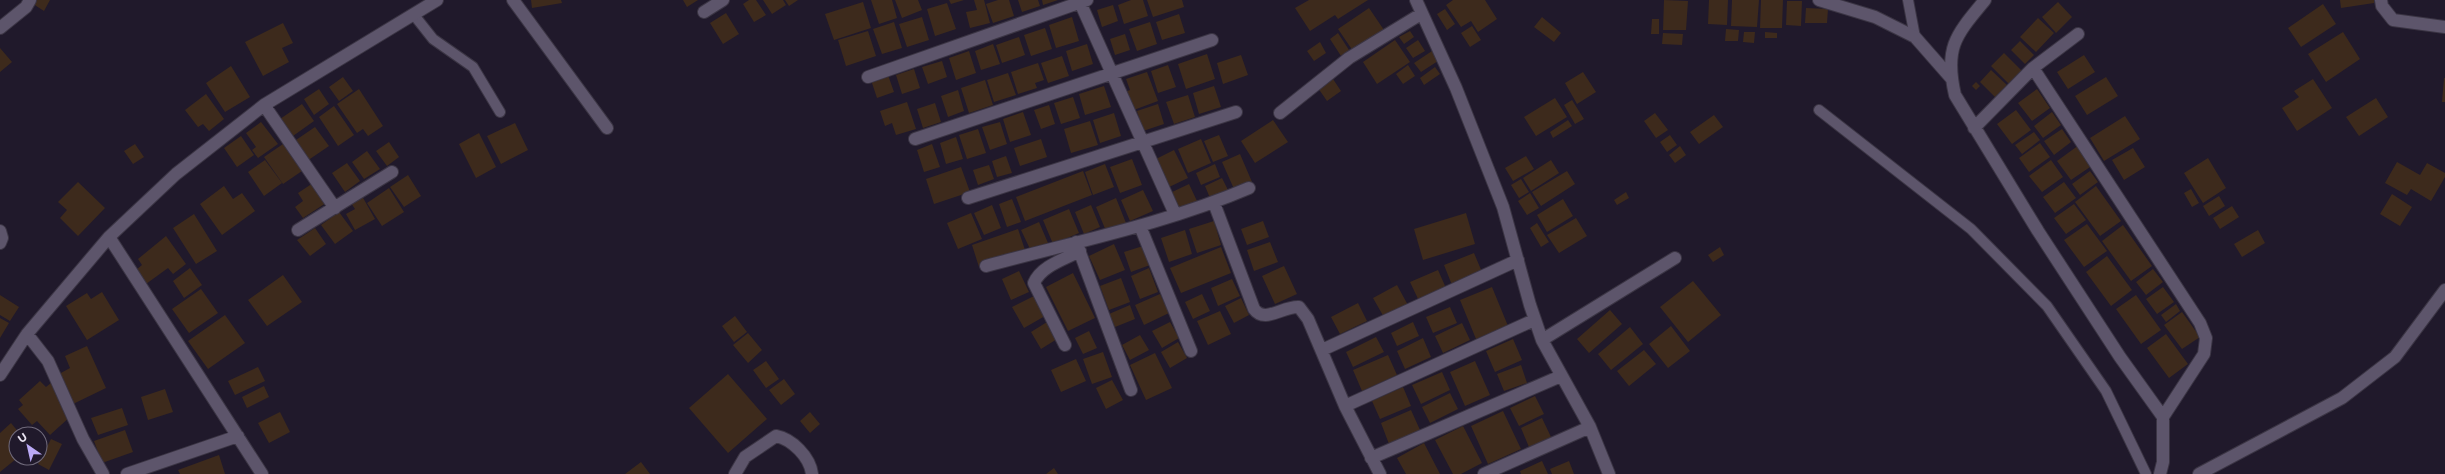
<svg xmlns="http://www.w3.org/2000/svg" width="2445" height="474" viewBox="0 0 2445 474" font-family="Montserrat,sans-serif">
	<rect width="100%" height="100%" fill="#20192b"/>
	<path fill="#3d2a1c" d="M31 0H50L44 11 30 2Z
		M531 0H561L562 3 532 8Z
		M683 0H698L687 7Z
		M749 0H756L766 15 754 22 743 4Z
		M763 0H783L786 5 772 14Z
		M785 0H798L789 6Z
		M871 0H892L897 18 879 24Z
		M895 0H918L922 10 902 18Z
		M949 0H964L951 4Z
		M974 0H984L990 23 970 28 966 12 977 10Z
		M998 0H1009L1014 16 993 23 986 4Z
		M1018 0H1038L1040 6 1022 12Z
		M1042 0H1058L1043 5Z
		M1131 0H1143L1148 16 1124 24 1118 5Z
		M1147 0H1182L1184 7 1153 17Z
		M1309 0H1368L1338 19 1335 15 1310 31 1295 8Z
		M1453 0H1485L1497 19 1478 32 1471 21 1461 27 1446 5Z
		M1664 0 1688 1 1686 30H1663Z
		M1709 0H1728L1727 25 1708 24Z
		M1732 0H1759L1757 27 1731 26Z
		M1761 0H1783L1782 28H1760Z
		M2340 0H2374V3L2341 8Z
		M1787 1H1802L1801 26 1786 25Z
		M863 2 871 28 834 40 825 14Z
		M2058 2 2072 17 2056 33 2042 17Z
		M947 3 956 29 935 36 927 9Z
		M2323 4 2336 24 2301 47 2288 28Z
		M1113 5 1118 21 1102 27 1097 10Z
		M1369 8 1384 30 1353 51 1338 29Z
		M1806 8 1828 9 1827 23H1805Z
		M1445 9 1455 24 1447 30 1437 14Z
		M726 13 739 34 723 44 710 23Z
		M1179 14 1185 33 1162 40 1156 22Z
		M922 17 929 40 907 47 899 24Z
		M1072 17 1079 41 1056 48 1049 25Z
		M1542 17 1561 33 1554 42 1534 27Z
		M2038 18 2054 33 2036 52 2020 37Z
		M1652 19H1659V34H1651Z
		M894 22 902 48 882 54 873 29Z
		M1150 22 1157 44 1137 51 1129 29Z
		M283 23 293 43 282 48 289 62 263 76 245 42Z
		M1472 26 1481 40 1470 47 1461 33Z
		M1045 28 1052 49 1031 56 1024 35Z
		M1726 29 1739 30 1738 41H1725Z
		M868 31 876 56 846 66 838 40Z
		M1410 31 1414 37 1404 44 1399 37Z
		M1744 32H1755L1754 43 1743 42Z
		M1765 32 1777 33V38H1765Z
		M2343 32 2360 59 2326 82 2308 54Z
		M1338 33 1349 50 1341 56 1330 39Z
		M1663 33 1683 34 1682 45 1662 44Z
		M1125 34 1130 50 1115 55 1110 39Z
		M1019 37 1025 55 1002 63 996 45Z
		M1395 40 1410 62 1377 84 1363 62Z
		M1418 40 1425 51 1413 58 1406 48Z
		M2020 41 2034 55 2025 64 2011 50Z
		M1320 42 1326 53 1314 61 1307 51Z
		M993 44 1000 64 981 70 975 51Z
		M1087 44 1093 64 1072 71 1066 51Z
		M0 48 12 62 0 72Z
		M969 51 976 73 956 80 949 58Z
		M1432 51 1438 61 1421 72 1414 63Z
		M2004 53 2022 71 2009 84 1991 66Z
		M1207 54 1215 79 1186 89 1178 64Z
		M1241 55 1248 75 1223 84 1217 63Z
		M2084 55 2095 72 2068 89 2057 72Z
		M1062 56 1069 76 1048 83 1041 63Z
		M942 61 947 77 928 84 922 67Z
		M1038 63 1044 80 1035 83 1037 88 1018 94 1011 72Z
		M1168 65 1176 87 1158 93 1151 71Z
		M1408 65 1415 76 1403 84 1396 74Z
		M231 66 250 97 225 112 206 83Z
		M1435 67 1440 74 1424 85 1420 78Z
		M914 69 920 88 902 94 896 75Z
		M1991 70 2009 87 1997 99 1980 82Z
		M1147 72 1158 101 1131 111 1125 92 1130 90 1126 79Z
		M1583 72 1596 92 1577 104 1565 83Z
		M1008 73 1016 95 994 102 987 80Z
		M888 75 894 92 877 98 871 80Z
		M343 77 353 91 339 101 329 87Z
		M2106 77 2118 96 2087 115 2075 96Z
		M2444 78H2445V102H2442Z
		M1333 79 1341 91 1327 101 1318 88Z
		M2313 79 2332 108 2297 131 2282 108 2299 97 2294 91Z
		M985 80 993 105 969 113 961 88Z
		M1976 82 1980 86 1976 90 1972 86Z
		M1104 86 1111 107 1085 115 1079 94Z
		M1214 86 1221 107 1199 114 1193 93Z
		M319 89 329 104 314 115 304 99Z
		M359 89 383 126 368 136 363 129 357 133 337 104Z
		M2037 89 2050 108 2032 121 2018 103Z
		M958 90 964 111 948 117 941 96Z
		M206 94 224 119 209 131 203 124 198 127 185 110Z
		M1188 95 1195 117 1174 124 1166 102Z
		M1073 97 1080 118 1061 124 1054 103Z
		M1555 98 1567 117 1536 136 1524 117Z
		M2376 98 2388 117 2359 136 2346 117Z
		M1572 100 1584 119 1575 124 1564 105Z
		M907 102 916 129 896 135 892 123 885 126 880 111Z
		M935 103 941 122 923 128 917 109Z
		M302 104 314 121 293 136 280 119Z
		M1158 104 1164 124 1143 131 1137 111Z
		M1049 105 1055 124 1041 129 1034 110Z
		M334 106 354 135 338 146 319 117Z
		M2016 110 2031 130 2012 144 1997 124Z
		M1023 112 1031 135 1010 142 1003 119Z
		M2052 112 2061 125 2043 138 2034 126Z
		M1114 113 1121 136 1100 143 1093 120Z
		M1655 113 1668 130 1656 138 1644 121Z
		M1714 115 1723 127 1699 144 1690 132Z
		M2125 116 2140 139 2104 161 2090 138Z
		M1273 120 1288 142 1255 163 1241 141Z
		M1568 120 1572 126 1553 138 1550 132Z
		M1090 121 1098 145 1071 153 1064 129Z
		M261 122 278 144 258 158 252 150 256 147 246 133Z
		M1000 122 1007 144 990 150 982 127Z
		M515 123 528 150 501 164 487 136Z
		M315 127 329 146 307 161 293 142Z
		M978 129 986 153 967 159 959 135Z
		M2062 129 2071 142 2054 155 2044 141Z
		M2034 132 2040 140 2022 154 2015 145Z
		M479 133 496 167 476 178 459 144Z
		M1219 135 1228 156 1213 162 1204 141Z
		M1670 135 1677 145 1667 152 1660 142Z
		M241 136 254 155 237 167 224 148Z
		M956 137 963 159 946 164 940 143Z
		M1041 139 1047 157 1020 166 1014 148Z
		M1201 139 1211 163 1188 173 1178 149Z
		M389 142 399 157 387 166 376 151Z
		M2040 143 2050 157 2029 172 2019 158Z
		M135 144 144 157 133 164 124 151Z
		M283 144 302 171 283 184 264 157Z
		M932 144 940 167 924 172 917 150Z
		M2079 145 2093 165 2071 180 2057 161Z
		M1680 146 1686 155 1675 163 1669 155Z
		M2133 148 2145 167 2124 180 2112 160Z
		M1174 150 1188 178 1167 188 1154 160Z
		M367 151 380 169 364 179 352 162Z
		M1240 154 1252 182 1234 189 1222 162Z
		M1006 156 1012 173 997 177 992 161Z
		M1526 156 1534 169 1513 181 1505 168Z
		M2208 158 2226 188 2203 203 2184 173Z
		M1132 159 1142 185 1120 193 1110 167Z
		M265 160 282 183 264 196 248 172Z
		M1551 160 1559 173 1531 191 1523 178Z
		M2051 160 2063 177 2042 192 2029 176Z
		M2397 162 2420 175 2427 163 2445 173V177L2431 201 2411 189 2407 195 2385 183Z
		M347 163 360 181 345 192 332 173Z
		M1105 164 1114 187 1093 195 1085 172Z
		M1215 164 1220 177 1201 185 1196 173Z
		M989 165 994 179 978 185 973 170Z
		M961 167 970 192 934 204 926 179Z
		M1083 171 1092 195 1025 221 1016 197Z
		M1567 171 1575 184 1541 206 1532 192Z
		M2090 171 2098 182 2080 195 2072 184Z
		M408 175 421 196 404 207 390 187Z
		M1222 178 1228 190 1210 198 1205 186Z
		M1521 179 1529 192 1519 198 1511 185Z
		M78 182 105 208 78 236 60 218 67 210 58 202Z
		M2064 182 2076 198 2055 213 2043 197Z
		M313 183 326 203 303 218 295 207 303 201 298 193Z
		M1189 184 1197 201 1176 211 1168 194Z
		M224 186 233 199 242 193 255 211 222 235 200 204Z
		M2096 186 2121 221 2100 236 2075 202Z
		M389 188 404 212 382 226 367 203Z
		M2191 189 2199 203 2192 207 2184 193Z
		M1143 190 1153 211 1130 221 1121 200Z
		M1626 192 1629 198 1617 205 1614 200Z
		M1530 193 1539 208 1527 215 1518 201Z
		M2392 194 2412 207 2400 226 2380 214Z
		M362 196 375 219 355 230 346 214 355 209 351 203Z
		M2219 196 2225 206 2209 216 2203 206Z
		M1116 198 1126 223 1106 231 1096 207Z
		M1012 199 1021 222 1007 227 999 204Z
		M1563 199 1573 216 1547 232 1537 215Z
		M2074 204 2086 220 2066 234 2054 218Z
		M992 205 1001 228 984 235 974 213Z
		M1091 205 1100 227 1084 234 1075 212Z
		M2232 206 2239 217 2220 229 2213 218Z
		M1069 209 1079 233 1053 244 1043 220Z
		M339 212 353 231 335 244 321 225Z
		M971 213 982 239 958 249 947 223Z
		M1466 213 1475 244 1423 260 1414 229Z
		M194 214 217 251 196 264 173 228Z
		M1576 218 1587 236 1559 253 1547 235Z
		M1214 221 1221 245 1197 253 1189 229Z
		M1263 221 1269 237 1247 245 1241 229Z
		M1039 222 1048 243 1031 251 1021 230Z
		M1537 223 1549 242 1541 247 1530 228Z
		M2087 224 2107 251 2084 267 2064 240Z
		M2123 225 2152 266 2131 281 2102 241Z
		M315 228 326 244 310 256 297 240Z
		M1018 229 1025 250 979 267 972 245Z
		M1185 230 1192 254 1169 262 1161 238Z
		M2258 230 2265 243 2242 257 2234 244Z
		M166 236 186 264 173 274 168 268 146 284 136 270 142 265 138 259Z
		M1270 242 1278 262 1254 271 1247 250Z
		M1114 244 1125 270 1100 280 1089 256Z
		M1143 246 1150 265 1131 272 1124 252Z
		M1221 247 1231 273 1181 293 1170 268Z
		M1720 247 1724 255 1713 262 1708 255Z
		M1474 253 1482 272 1452 285 1444 265Z
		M2107 256 2132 290 2111 306 2086 272Z
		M1284 266 1297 294 1275 304 1262 276Z
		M190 268 202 285 184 298 173 281Z
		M1149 268 1158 292 1140 299 1131 276Z
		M2153 269 2163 282 2146 295 2136 282Z
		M1438 270 1446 288 1419 301 1410 282Z
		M1019 271 1029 292 1011 300 1002 279Z
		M1073 273 1095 318 1068 331 1046 287Z
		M283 275 302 302 267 326 248 300Z
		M1121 278 1130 302 1109 310 1100 286Z
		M1232 279 1240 296 1218 306 1211 288Z
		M1693 281 1721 315 1688 342 1660 307Z
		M1397 285 1409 307 1385 319 1373 298Z
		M1492 287 1508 326 1476 339 1460 300Z
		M2163 287 2174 302 2157 314 2146 299Z
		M201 289 218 313 189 333 172 309Z
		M102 292 119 320 87 340 66 306 87 293 91 299Z
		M1160 294 1169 313 1144 325 1135 305Z
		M1202 294 1210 311 1193 319 1185 302Z
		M0 295 19 307 10 321 0 315Z
		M2136 295 2161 330 2141 344 2116 309Z
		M1034 296 1045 316 1024 328 1012 307Z
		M1241 298 1249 315 1234 323 1225 306Z
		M1358 303 1367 321 1340 334 1331 317Z
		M2176 304 2180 311 2166 322 2161 315Z
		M1130 305 1135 319 1115 327 1109 314Z
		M1450 307 1457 323 1433 333 1426 317Z
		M1610 310 1622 324 1589 353 1577 339Z
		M1220 311 1231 334 1208 345 1197 321Z
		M2182 312 2200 337 2182 349 2164 325Z
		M225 315 245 343 208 369 188 341Z
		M735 316 747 332 734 342 722 326Z
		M0 318 9 323 0 338Z
		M1047 322 1057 339 1041 349 1031 332Z
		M1170 322 1179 338 1162 348 1152 331Z
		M1413 322 1419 336 1397 346 1391 333Z
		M1462 323 1470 340 1443 353 1435 336Z
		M1671 326 1690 351 1668 368 1649 344Z
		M1630 327 1643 344 1611 370 1598 354Z
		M1089 331 1097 348 1083 354 1075 338Z
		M748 333 762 350 748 363 733 345Z
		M2166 334 2188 364 2169 378 2147 348Z
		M1140 335 1149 350 1130 360 1122 345Z
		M1376 337 1384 352 1353 367 1346 352Z
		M1423 338 1431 357 1405 369 1397 351Z
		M1513 339 1522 360 1495 372 1486 351Z
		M1178 342 1187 358 1170 368 1161 352Z
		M87 346 106 388 73 404 59 374 70 368 65 356Z
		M1644 350 1656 364 1629 386 1617 371Z
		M1103 352 1112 377 1092 384 1083 359Z
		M1155 353 1172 388 1146 400 1130 365Z
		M1388 355 1397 375 1362 391 1353 370Z
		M1076 359 1086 381 1061 392 1051 370Z
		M766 361 779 379 766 388 753 370Z
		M1475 361 1490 395 1465 406 1450 372Z
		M1521 365 1527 383 1504 391 1497 374Z
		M258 367 265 381 235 395 228 381Z
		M1442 372 1450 390 1421 404 1412 385Z
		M728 374 767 419 728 453 689 408Z
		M784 379 795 394 781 405 769 390Z
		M1112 380 1123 400 1106 409 1096 388Z
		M40 381 46 387 51 383 64 398 59 402 71 416 50 435 37 421 32 425 18 409 23 405 19 400Z
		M264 386 269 397 247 408 242 397Z
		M1403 387 1411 406 1380 419 1372 401Z
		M165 389 173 412 148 420 141 397Z
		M1450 393 1458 409 1430 423 1422 407Z
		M1535 396 1544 414 1519 426 1510 408Z
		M122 408 128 425 98 435 91 418Z
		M1411 410 1420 430 1389 444 1381 423Z
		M1503 411 1521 449 1488 464 1471 426Z
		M280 412 290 432 269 443 258 423Z
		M810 412 820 424 810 433 800 421Z
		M1542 418 1551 437 1529 447 1521 428Z
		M11 423 20 434H16V459L0 472V433Z
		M1463 426 1482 463 1461 474H1453L1435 440Z
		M125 430 133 452 102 463 94 441Z
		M51 439 62 444 49 470 38 464Z
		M1424 443 1440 474H1406L1397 458Z
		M219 455 225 474H180L178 470Z
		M1542 461 1548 474H1521L1520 471Z
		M1569 461 1574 474H1552L1550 469Z
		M641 462 650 474H625Z
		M1054 468 1058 474H1046Z"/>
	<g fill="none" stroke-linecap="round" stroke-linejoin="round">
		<g stroke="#3b3544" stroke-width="12">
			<path id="service" d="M1908 0 1915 37
				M414 15 433 39 473 67 500 112
				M1819 110 1971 229 2047 306 2106 391 2146 474"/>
		</g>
		<g stroke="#3b3544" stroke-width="14">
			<path id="minor" d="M513 0 607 128
				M1079 0 1175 214
				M1416 0 1456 88 1503 207 1530 305 1542 340 1590 427 1609 474
				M1819 0 1875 17 1915 37 1951 78
				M1985 0C1956 35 1944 47 1955 95L2038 231 2120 357 2163 417V462L2160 474
				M2381 0 2382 6 2393 20 2445 27
				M704 12 723 0
				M0 28 26 7 30 0
				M2033 68 2200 323 2206 338 2204 354 2163 417
				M868 77 1087 0
				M264 105 335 208
				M1280 113 1349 58 1421 14
				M1974 128 2033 68 2078 34
				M915 139 1212 40
				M968 198 1236 112
				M1214 203 1254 309C1265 324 1282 306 1299 307L1308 319 1345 406 1380 474
				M1140 226 1191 351
				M298 230 392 172
				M0 231 2 238 0 243
				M109 237 262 474
				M1076 242 1131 390
				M986 266C1074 242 1165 224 1249 188
				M27 334 48 361 83 439 103 474
				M1542 340 1675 258
				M1065 345 1034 283C1041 266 1065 259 1080 251
				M1322 350 1518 260
				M0 375 27 334 109 237 176 174 264 105 437 0
				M1345 406 1534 320
				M1371 458 1561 376
				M127 474 238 436
				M735 474 745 457 776 436C792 439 810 457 812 474
				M1484 474 1590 427
				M2199 474 2342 398 2395 357 2445 290"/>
		</g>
		<use href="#service" stroke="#5d556b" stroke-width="10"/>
		<use href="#minor" stroke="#5d556b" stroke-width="12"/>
	</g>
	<g transform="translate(28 446) rotate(326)"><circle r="19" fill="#20192b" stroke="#706a7b"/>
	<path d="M0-3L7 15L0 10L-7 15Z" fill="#bbaaf6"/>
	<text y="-6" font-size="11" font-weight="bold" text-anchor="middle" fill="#e9e4f2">U</text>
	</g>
</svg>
